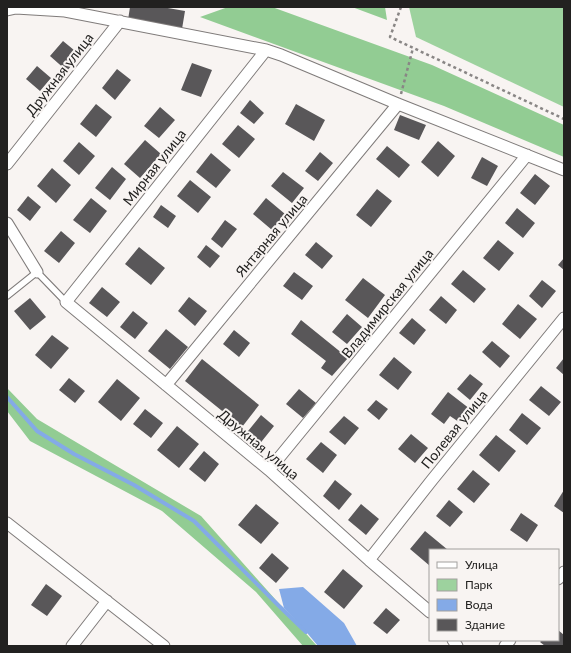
<svg xmlns="http://www.w3.org/2000/svg" width="571" height="653" viewBox="0 0 571 653" font-family="Lato,sans-serif">
	<rect width="100%" height="100%" fill="#f8f4f2"/>
	<path fill="#9dd29e" d="M409 7H564V107L416 37Z"/>
	<path fill="#92cc93" d="M228 7H272L432 65 564 125V157L444 106 200 17Z
		M352 7H385L387 20Z
		M7 388 37 419 201 516 317 646H303L256 592 162 511 30 441 7 411Z"/>
	<path fill="#84aae7" d="M303 587 344 623 357 646H318L303 628 284 608 279 589Z"/>
	<g fill="none" stroke-linecap="round" stroke-linejoin="round">
		<path stroke="#84aae7" stroke-width="4" d="M7 397 37 431 74 454 134 485 194 521 278 605 306 632"/>
	</g>
	<path fill="#595759" d="M130 7H162L185 11 182 29 128 20Z
		M63 41 80 55 67 71 50 56Z
		M192 63 212 70 201 97 181 90Z
		M37 66 51 78 40 91 26 79Z
		M117 69 131 80 115 100 102 88Z
		M250 100 264 113 254 124 240 113Z
		M96 104 112 117 96 137 80 124Z
		M296 104 325 120 314 141 285 124Z
		M160 107 175 120 159 138 144 126Z
		M400 115 426 125 419 140 394 130Z
		M238 125 255 139 239 158 222 144Z
		M145 140 161 154 140 178 124 164Z
		M438 141 455 156 438 177 421 162Z
		M79 142 95 156 79 175 63 161Z
		M387 146 410 165 399 178 376 159Z
		M320 152 333 163 318 181 305 171Z
		M211 153 231 170 216 188 196 172Z
		M482 157 498 166 487 186 471 178Z
		M112 167 126 179 110 200 95 188Z
		M52 168 71 185 56 203 37 186Z
		M283 172 304 188 292 203 271 186Z
		M535 174 550 186 535 205 520 193Z
		M190 180 211 197 198 213 177 196Z
		M377 189 392 201 371 227 356 215Z
		M28 196 41 207 30 221 17 210Z
		M91 198 107 211 90 233 73 220Z
		M266 198 285 214 272 230 253 214Z
		M161 205 176 216 168 228 153 217Z
		M517 208 535 223 523 238 505 223Z
		M225 220 237 229 222 248 211 239Z
		M61 231 75 243 59 263 44 251Z
		M498 240 514 253 499 271 483 258Z
		M316 242 333 256 322 269 305 255Z
		M206 245 220 256 210 268 197 257Z
		M139 247 165 268 151 285 125 264Z
		M564 258V270L558 265Z
		M463 270 486 289 474 303 451 284Z
		M294 272 313 286 302 300 283 286Z
		M363 278 385 295 368 318 345 300Z
		M542 280 556 291 542 308 529 296Z
		M102 287 120 302 107 317 89 303Z
		M441 296 457 310 446 324 429 310Z
		M189 297 207 311 195 326 178 311Z
		M30 298 46 317 30 330 14 311Z
		M518 304 537 319 520 339 502 324Z
		M133 311 148 323 135 339 120 327Z
		M347 314 362 327 347 344 332 332Z
		M412 318 426 330 414 345 399 333Z
		M301 320 348 358 332 376 321 368 326 361 291 334Z
		M166 329 188 347 170 369 148 351Z
		M234 330 250 343 239 357 223 344Z
		M52 335 69 348 51 369 35 355Z
		M492 341 510 356 500 368 482 352Z
		M394 357 412 372 398 390 379 375Z
		M564 358V375L556 368Z
		M202 359 259 405 242 427 185 381Z
		M470 374 483 384 470 400 457 389Z
		M69 378 85 391 75 403 59 390Z
		M117 379 140 398 121 421 98 402Z
		M541 386 561 402 549 416 529 400Z
		M299 389 316 403 303 418 286 404Z
		M448 392 470 409 459 422 450 416 444 424 431 414Z
		M376 400 388 409 379 420 367 410Z
		M145 409 163 423 151 438 133 424Z
		M522 413 541 428 527 445 509 430Z
		M261 415 274 426 258 446 244 436Z
		M344 416 359 428 345 445 329 432Z
		M177 426 199 444 179 468 157 450Z
		M411 434 428 448 415 463 398 449Z
		M496 435 516 451 499 472 479 455Z
		M321 442 337 455 323 473 306 459Z
		M204 451 219 464 205 482 189 469Z
		M473 470 490 484 474 503 457 489Z
		M335 480 352 494 339 510 323 496Z
		M564 490V513L554 506Z
		M449 500 463 512 450 527 436 516Z
		M256 504 279 523 261 544 238 525Z
		M361 504 379 519 366 535 348 520Z
		M521 513 538 525 527 542 510 530Z
		M425 531 448 550H430V566L410 549Z
		M272 553 289 568 276 583 259 568Z
		M343 569 363 586 344 609 324 592Z
		M46 584 62 596 47 616 31 605Z
		M386 608 400 620 387 634 373 623Z
		M558 630 564 635 563 646H545L540 642 542 640H558Z"/>
	<g fill="none" stroke-linecap="round" stroke-linejoin="round">
		<g stroke="#7f7b7a" stroke-width="8">
			<path id="lane" d="M7 296 37 272 66 302"/>
		</g>
		<g stroke="#7f7b7a" stroke-width="13">
			<path id="street" d="M7 10 16 8 65 11 266 50 281 55 398 104 564 170
				M266 50 66 302 269 470 369 560 430 612
				M7 164 120 21
				M7 223 37 272
				M166 385 398 104
				M269 470 527 155
				M7 523 164 646
				M369 560 432 480 564 318
				M558 579 564 572
				M453 640 457 646
				M72 646 107 601
				M505 646 510 640"/>
		</g>
		<path stroke="#898685" stroke-width="2.5" stroke-dasharray="3 3" stroke-linecap="butt" d="M401 7 390 37 564 119
			M401 94 413 48"/>
		<use href="#lane" stroke="#fff" stroke-width="5.5"/>
		<use href="#street" stroke="#fff" stroke-width="11"/>
	</g>
	<g text-anchor="middle" dominant-baseline="central" stroke-width="4" stroke-linejoin="round" paint-order="stroke">
		<g font-size="14" fill="#222120" stroke="#f8f4f2">
			<text transform="translate(59 74) rotate(-52)">Дружная улица</text>
			<text transform="translate(154 167) rotate(-52)">Мирная улица</text>
			<text transform="translate(271 235) rotate(-50)">Янтарная улица</text>
			<text transform="translate(387 303) rotate(-51)">Владимирская улица</text>
			<text transform="translate(454 429) rotate(-51)">Полевая улица</text>
			<text transform="translate(259 444) rotate(40)">Дружная улица</text>
		</g>
	</g>
	<rect width="571" height="653" fill="none" stroke="#222120" stroke-width="16"/>
	<rect x="429" y="549" width="130" height="92" fill="#f8f4f2" stroke="#a2a09e"/>
	<rect x="437" y="562" width="20" height="6" fill="#ffffff" stroke="#a2a09e"/>
	<text x="465" y="569" font-size="12" fill="#222120">Улица</text>
	<rect x="437" y="579" width="20" height="12" fill="#9dd29e" stroke="#a2a09e"/>
	<text x="465" y="589" font-size="12" fill="#222120">Парк</text>
	<rect x="437" y="599" width="20" height="12" fill="#84aae7" stroke="#a2a09e"/>
	<text x="465" y="609" font-size="12" fill="#222120">Вода</text>
	<rect x="437" y="619" width="20" height="12" fill="#595759" stroke="#a2a09e"/>
	<text x="465" y="629" font-size="12" fill="#222120">Здание</text>
</svg>
